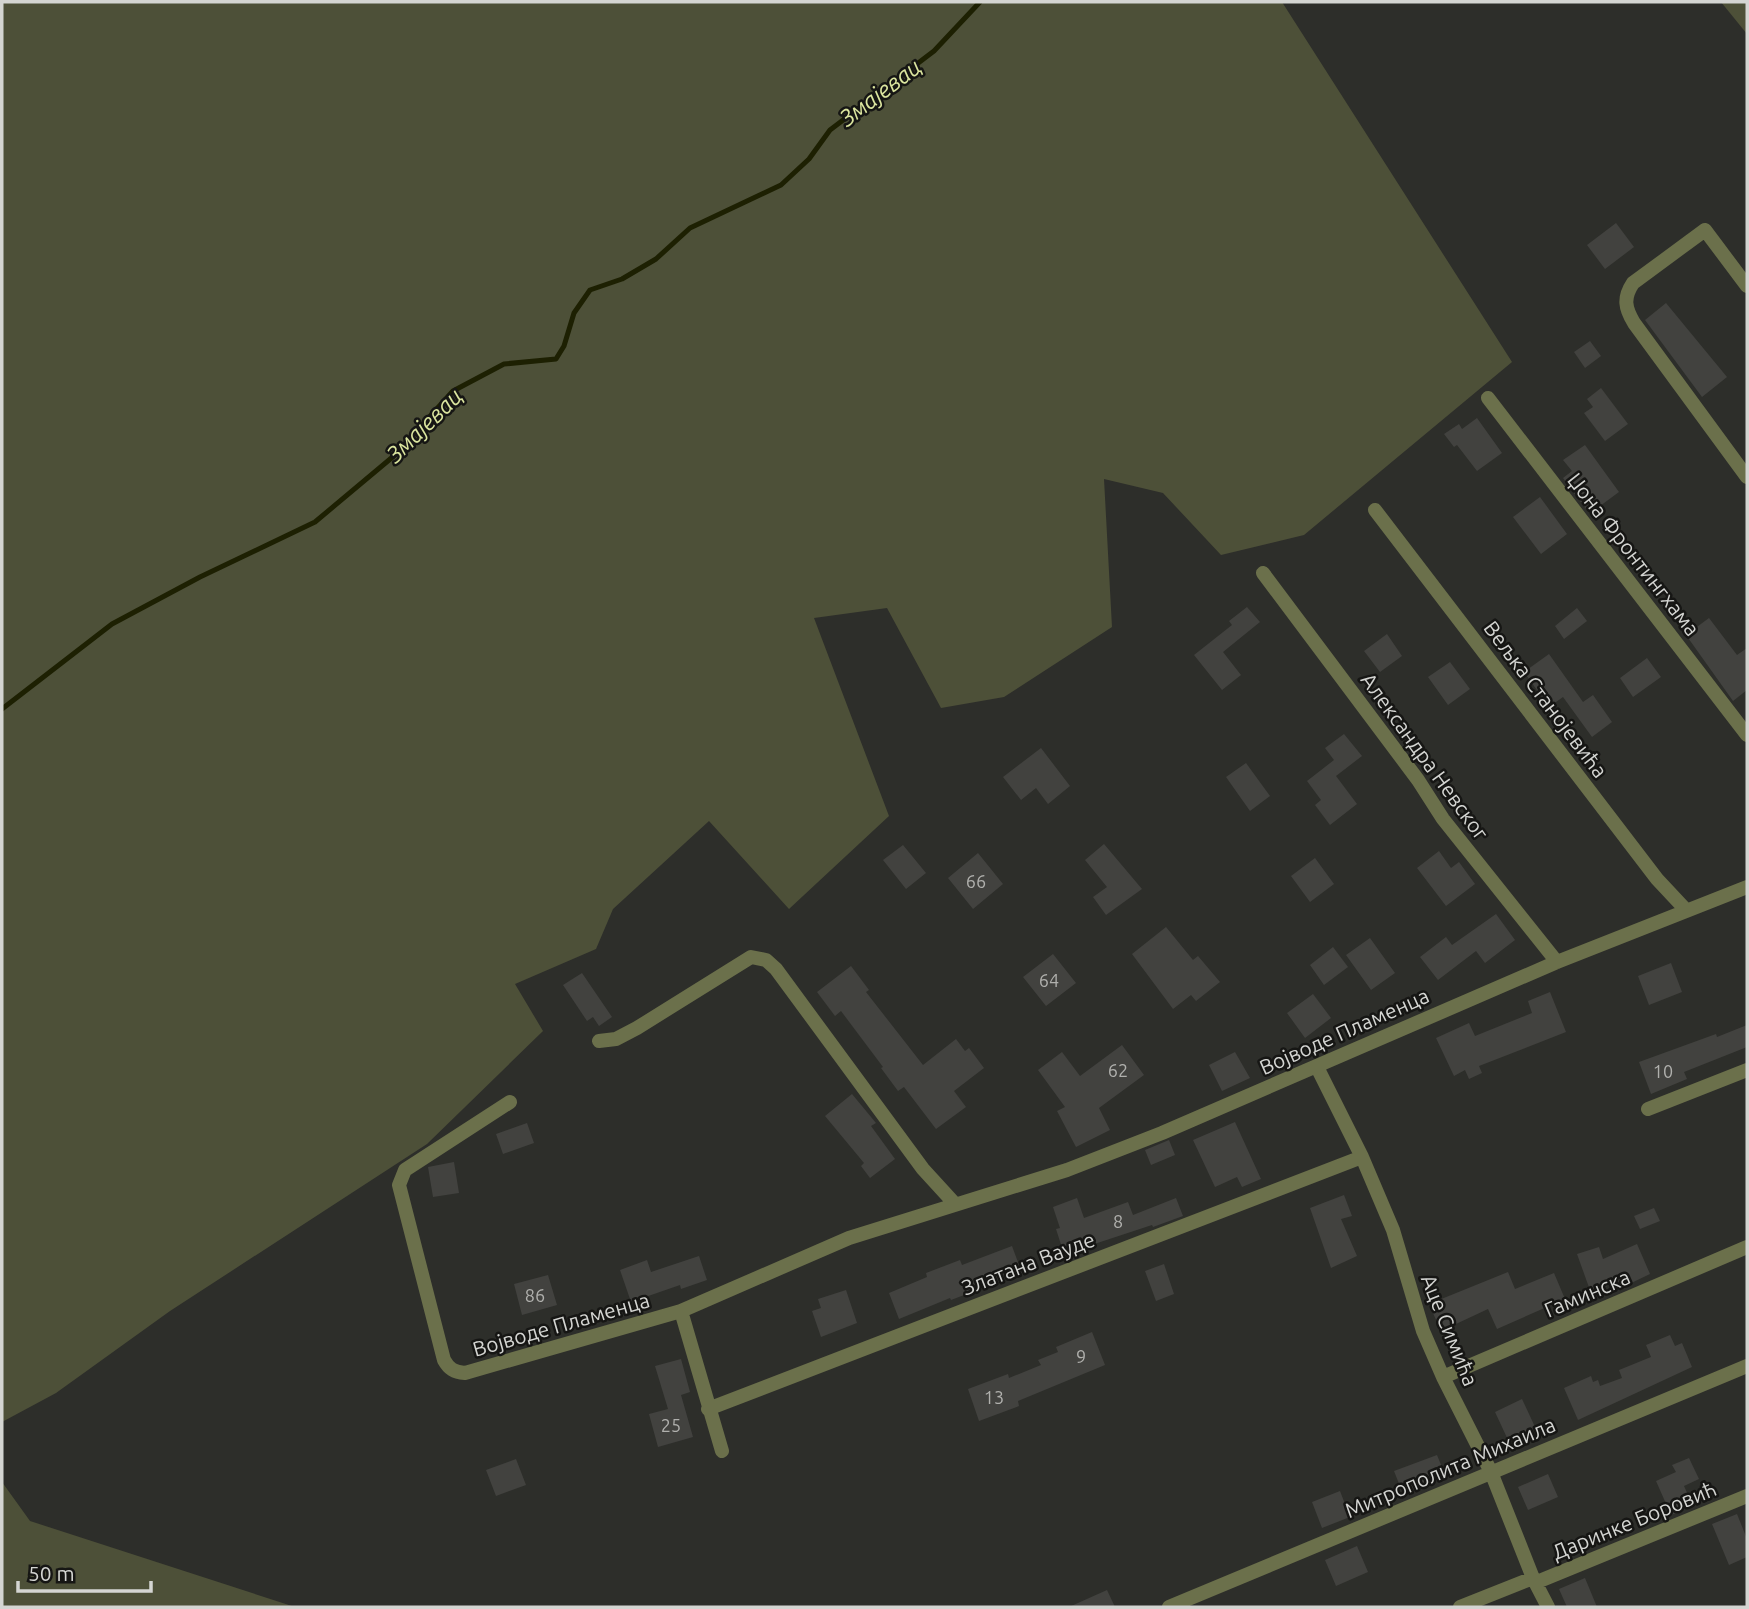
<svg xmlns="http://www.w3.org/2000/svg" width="1749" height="1609" viewBox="0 0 1749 1609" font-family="Ubuntu,sans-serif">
	<rect width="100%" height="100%" fill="#2d2e2a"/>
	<path fill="#4d5038" d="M4 2H1282L1512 362 1304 535 1221 555 1163 493 1104 479 1112 627 1004 697 941 708 887 608 814 618 889 816 789 909 709 821 613 909 596 949 515 984 543 1031 427 1144 170 1311 56 1393 2 1422V5Z
		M1721 2H1747V34Z
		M2 1482 30 1521 295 1607H2Z"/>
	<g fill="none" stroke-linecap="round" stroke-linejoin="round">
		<path stroke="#1d2002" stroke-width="5" d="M2 709 112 624 200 577 315 522 395 455 453 391 504 364 556 359 564 346 574 313 590 290 622 279 656 259 690 228 781 185 809 159 830 130 934 51 980 2"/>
	</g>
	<path fill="#42423f" d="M1616 223 1634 247 1605 269 1587 245Z
		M1666 303 1727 377 1702 397 1645 320Z
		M1590 341 1601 356 1585 368 1574 352Z
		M1601 388 1628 424 1605 441 1584 413 1593 407 1587 399Z
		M1477 418 1502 453 1477 471 1457 445 1454 447 1444 434 1459 424 1462 429Z
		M1585 445 1619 492 1600 506 1597 501 1586 509 1563 478 1572 471 1563 460Z
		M1540 497 1567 534 1541 554 1513 517Z
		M1247 607 1260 622 1223 652 1241 675 1222 690 1194 655 1232 625 1229 621Z
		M1577 608 1587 621 1564 639 1555 626Z
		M1709 618 1737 655 1747 648V690L1733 701 1686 635Z
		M1387 634 1402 656 1380 672 1364 651Z
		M1549 654 1583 702 1593 695 1612 722 1592 737 1563 697 1549 707 1524 672Z
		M1647 658 1661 677 1633 697 1620 678Z
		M1450 662 1470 689 1448 705 1428 677Z
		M1344 734 1362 756 1336 776 1357 804 1330 825 1315 805 1321 800 1307 781 1334 760 1325 748Z
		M1041 748 1070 786 1048 804 1036 788 1021 800 1003 777Z
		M1246 763 1270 796 1250 811 1226 777Z
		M1104 844 1142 889 1106 915 1093 897 1107 887 1085 860Z
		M903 845 926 873 906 889 883 860Z
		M1439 851 1451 868 1459 862 1475 884 1446 906 1417 868Z
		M978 853 1003 884 973 909 948 878Z
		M1315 858 1334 884 1310 902 1291 876Z
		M1496 914 1515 940 1485 963 1476 951 1438 980 1420 957 1446 937 1452 945Z
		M1166 927 1193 960 1198 956 1220 982 1196 1001 1191 995 1173 1009 1132 954Z
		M1370 938 1395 973 1371 990 1346 955Z
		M1333 947 1348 967 1324 985 1310 965Z
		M1053 954 1076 983 1046 1006 1023 977Z
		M1671 963 1682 992 1649 1005 1638 976Z
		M851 966 869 990 866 992 923 1065 956 1039 965 1051 969 1048 984 1068 954 1091 966 1107 936 1129 904 1087 898 1091 881 1068 883 1067 841 1011 835 1016 817 992Z
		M582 973 612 1017 599 1026 593 1017 587 1021 563 985Z
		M1550 992 1566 1032 1479 1066 1482 1073 1469 1079 1465 1070 1454 1076 1436 1038 1469 1023 1475 1036 1532 1013 1528 1001Z
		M1313 994 1331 1018 1305 1038 1287 1013Z
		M1747 1025V1047L1684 1072 1687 1079 1651 1094 1639 1062 1716 1034 1717 1037Z
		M1122 1045 1144 1075 1099 1108 1110 1130 1076 1147 1057 1111 1065 1107 1038 1070 1062 1052 1080 1076Z
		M1235 1052 1250 1078 1222 1091 1209 1065Z
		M852 1094 876 1123 871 1126 895 1159 870 1178 861 1166 864 1163 825 1116Z
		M1235 1122 1261 1179 1242 1187 1237 1177 1215 1187 1193 1140Z
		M527 1123 534 1143 503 1154 496 1134Z
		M1169 1140 1175 1155 1151 1165 1145 1150Z
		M454 1162 459 1193 433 1197 428 1167Z
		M1344 1195 1352 1216 1341 1219 1357 1256 1331 1268 1310 1208Z
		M1077 1198 1084 1218 1128 1202 1133 1215 1176 1198 1183 1216 1153 1227 1152 1225 1064 1254 1056 1229 1060 1228 1053 1207Z
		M1654 1208 1660 1221 1640 1229 1634 1216Z
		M1637 1244 1650 1274 1625 1286 1622 1280 1591 1293 1577 1254 1599 1247 1603 1259Z
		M1012 1246 1022 1273 951 1300 950 1298 899 1319 889 1293 927 1277 926 1273 960 1260 962 1265Z
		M699 1256 707 1280 681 1289 680 1285 631 1302 620 1270 647 1260 651 1272Z
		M1164 1264 1174 1294 1156 1301 1145 1271Z
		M1508 1272 1515 1289 1554 1273 1565 1299 1497 1329 1488 1309 1441 1331 1429 1304Z
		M548 1275 557 1305 522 1315 514 1284Z
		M846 1290 857 1323 821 1337 812 1311 821 1308 818 1299Z
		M1092 1332 1105 1365 1018 1401 1019 1406 979 1421 968 1389 1008 1374 1009 1378 1041 1365 1038 1360 1058 1352 1056 1347Z
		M1670 1335 1675 1346 1682 1343 1692 1367 1578 1420 1564 1388 1591 1376 1593 1382 1598 1380 1600 1386 1622 1378 1619 1370 1651 1357 1646 1345Z
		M681 1359 690 1392 681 1395 693 1437 658 1447 649 1414 668 1409 655 1366Z
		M1522 1399 1536 1429 1509 1442 1495 1412Z
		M1437 1455 1446 1477 1403 1494 1394 1471Z
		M1689 1458 1699 1479 1684 1486 1693 1506 1671 1515 1656 1481 1676 1472 1672 1465Z
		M516 1459 526 1485 496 1496 486 1470Z
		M1548 1474 1558 1497 1528 1510 1518 1487Z
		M1340 1491 1350 1517 1322 1528 1312 1502Z
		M1737 1514 1747 1539V1557L1729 1565 1712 1524Z
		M1357 1546 1368 1572 1336 1586 1325 1560Z
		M1585 1578 1597 1607H1567L1559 1589Z
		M1107 1590 1115 1607H1069Z"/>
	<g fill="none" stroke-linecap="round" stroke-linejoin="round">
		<path stroke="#6b704b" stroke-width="14" d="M1747 286 1705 230 1633 283C1623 298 1625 308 1634 323L1747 477
			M1488 398 1747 735
			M1375 510 1657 879 1686 910
			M1263 573 1418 780 1443 819 1557 962
			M599 1041 616 1039 637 1028 751 957 766 960 776 969 923 1169 955 1204
			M1317 1067 1362 1157 1393 1230 1423 1331 1443 1377 1491 1472 1533 1578 1548 1607
			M510 1102 405 1170 399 1185 444 1360C449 1369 454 1372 465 1373L681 1311 849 1238 1067 1170 1162 1133 1557 962 1747 887
			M1648 1109 1747 1070
			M681 1311 722 1451
			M1443 1377 1747 1247
			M708 1409 1362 1157
			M1537 1582 1747 1496
			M1169 1607 1747 1366
			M1460 1607 1533 1578"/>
	</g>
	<g text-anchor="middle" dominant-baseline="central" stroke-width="5" stroke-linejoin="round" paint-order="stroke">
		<g font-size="18" fill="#b0b0ad">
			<text x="976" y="881">66</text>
			<text x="1049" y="980">64</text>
			<text x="1118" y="1070">62</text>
			<text x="1663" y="1071">10</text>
			<text x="1118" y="1221">8</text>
			<text x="535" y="1295">86</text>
			<text x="1081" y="1356">9</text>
			<text x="994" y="1397">13</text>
			<text x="671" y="1425">25</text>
		</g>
		<g font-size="21" fill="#d4d5d2" stroke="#161614">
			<text transform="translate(1634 554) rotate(52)">Џона Фронтингхама</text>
			<text transform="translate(1546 699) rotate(53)">Вељка Станојевића</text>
			<text transform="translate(1425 756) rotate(54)">Александра Невског</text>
			<text transform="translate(1344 1031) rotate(-24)">Војводе Пламенца</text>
			<text transform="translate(1028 1263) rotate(-21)">Златана Вауде</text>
			<text transform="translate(1587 1293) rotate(-23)">Гаминска</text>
			<text transform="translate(561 1324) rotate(-16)">Војводе Пламенца</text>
			<text transform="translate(1450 1330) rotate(68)">Аце Симића</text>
			<text transform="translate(1450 1467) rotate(-23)">Митрополита Михаила</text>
			<text transform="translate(1634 1520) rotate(-22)">Даринке Боровић</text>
		</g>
		<g font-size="23" font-style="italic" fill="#dce69f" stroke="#161614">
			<text transform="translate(880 92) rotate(-37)">Змајевац</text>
			<text transform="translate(424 425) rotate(-44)">Змајевац</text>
		</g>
	</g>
	<rect width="1749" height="1609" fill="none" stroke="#d4d5d2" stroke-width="7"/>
	<path d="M18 1581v10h133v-10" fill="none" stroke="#d4d5d2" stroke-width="3.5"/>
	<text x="28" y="1581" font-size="21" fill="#d4d5d2" stroke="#161614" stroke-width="5" paint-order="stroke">50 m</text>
</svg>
